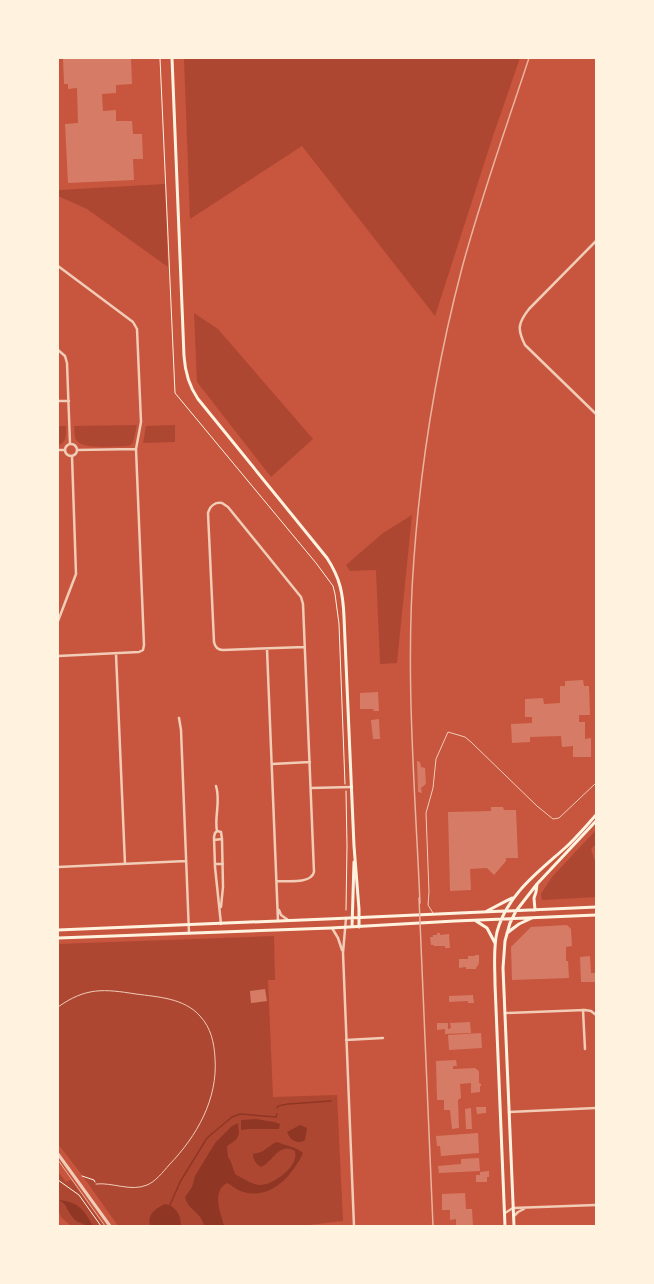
<svg xmlns="http://www.w3.org/2000/svg" width="654" height="1284" viewBox="0 0 654 1284" font-family="'PT Sans',sans-serif">
	<rect width="100%" height="100%" fill="#c8553d"/>
	<path fill="#ae4732" d="M184 58H520L493 136 435 316 302 146 190 219Z
		M58 157 59 190 165 184 168 267 87 209 58 196Z
		M194 313 218 329 313 439 271 477 197 382Z
		M137 425 133 443 129 446C119 446 84 450 77 441 74 438 75 431 74 426Z
		M175 425V442L143 443 146 426Z
		M58 426H66C66 434 67 443 58 445Z
		M412 515 397 663 380 664 376 570 350 571 346 565 383 533Z
		M596 830V844L591 849 596 864V897L542 900 541 894 552 877Z
		M274 936 275 980H268L273 1097 337 1095 343 1221 300 1226H118L82 1175 58 1144V944Z
		M58 1172 66 1182 70 1180 72 1181 104 1226H71L61 1217 58 1210Z"/>
	<path fill="#8f3625" d="M256 1119 274 1122 280 1124 279 1129H249L241 1130V1120Z
		M238 1123 239 1134 236 1140 227 1146 228 1157 231 1162 235 1174C242 1178 251 1184 259 1185 271 1186 293 1170 295 1158 296 1157 295 1152 295 1151 279 1141 272 1163 261 1167 256 1164 253 1160 253 1154 257 1153 260 1153 263 1151 268 1148 271 1144 277 1142 286 1146 295 1146 303 1153 293 1175 271 1200 244 1192 238 1191 233 1186 227 1183 211 1192 221 1213 224 1226H204C201 1211 188 1211 185 1197L192 1187 195 1176 215 1143 232 1126Z
		M300 1125 307 1128 305 1140C297 1145 290 1140 287 1132Z
		M59 1200C79 1202 84 1210 93 1226H86C83 1223 78 1223 75 1220 67 1212 68 1205 59 1200Z
		M165 1204C176 1206 181 1215 181 1226H150C147 1214 155 1209 165 1204Z"/>
	<g fill="none" stroke-linecap="round" stroke-linejoin="round">
		<path stroke="#8f3625" stroke-width="1.5" d="M277 1108 278 1106 288 1104 331 1101
			M170 1205 180 1182 207 1138 232 1117 240 1114 276 1117 277 1114"/>
	</g>
	<path fill="#d67c66" d="M63 58H131L132 84 116 85V93L102 94 103 111 116 110V121H132L133 134H142L143 159H133L134 180 68 183 65 124 78 123 77 88 68 89V84H64Z
		M583 680 584 686H589L590 715H579V722H585V739L591 738V757H573V746L562 747 561 736 530 737V742L512 743 511 724 532 723V717H525V699L543 698 544 704 560 703V686H565V681Z
		M378 692 379 711H374L373 709H360V693Z
		M379 719 380 739H373L371 720Z
		M417 761 420 762 421 767 425 768 426 784 421 788 422 793 418 792Z
		M491 807H503L504 810H516L518 858H506V861L494 875 487 868 470 869 471 890 450 891 448 812 491 811Z
		M567 925 571 929 572 946 566 947V961H568L569 978 512 980 511 947 531 927Z
		M437 933H440V935L449 934 450 948H445V946H434V945H431L430 937H433V935H437Z
		M475 955H479V962L478 966H477L476 969H466V967L459 968V959H468V956H475Z
		M590 956 591 973H596V982H581L580 957Z
		M265 989 267 1001 251 1003 250 991Z
		M473 995 474 1003H468V1001L449 1002V996Z
		M470 1022 471 1033 445 1034V1029L437 1030V1023H448V1029L451 1028 450 1023Z
		M481 1033 482 1048 449 1050 448 1035Z
		M456 1060 457 1066H453V1069L475 1068 479 1071V1083L481 1084V1086H480V1092L471 1093V1083L460 1084 461 1098 458 1100 459 1128 452 1129 450 1110H444V1100H437L436 1061Z
		M476 1107H486V1113L477 1114Z
		M471 1108 472 1129H466L465 1109Z
		M478 1133 479 1153 441 1156 440 1146H437L436 1136Z
		M479 1158 480 1171 439 1173 438 1166 461 1164V1159Z
		M489 1171V1177H487V1182H476V1175H480V1172Z
		M465 1193 466 1209H472L473 1226H456V1219L450 1220V1210H442V1194Z"/>
	<g fill="none" stroke-linecap="round" stroke-linejoin="round">
		<path stroke="#fff3e0" stroke-width="1" d="M160 58 175 393 316 563 333 586 335 594 339 624 345 784
			M346 791 347 846 346 910
			M82 1176 94 1180 95 1182
			M58 1180 79 1195 101 1226"/>
		<path stroke="#f1ccb7" stroke-width="1" d="M433 913 428 905 429 892 426 813 433 788 436 759 448 732 465 737 471 742 537 806 553 819 559 818 596 783
			M58 1007C86 987 104 989 136 994 158 997 184 998 200 1016 211 1028 214 1042 215 1058 218 1099 197 1136 169 1165 163 1172 155 1182 147 1185 131 1192 112 1182 96 1184"/>
		<path stroke="#f1ccb7" stroke-width="2.5" d="M596 241 529 309C518 323 517 329 525 345L596 414
			M58 266 133 322 137 329 141 422 136 449 144 645 143 650 139 652 58 656
			M58 350 65 356 67 363 70 444
			M58 401H69
			M65 450a6 6 0 1 1 12 0a6 6 0 1 1-12 0Z
			M58 450H65
			M77 450 136 449
			M58 621 76 574 72 456
			M267 649 278 921
			M116 654 125 864
			M179 718 181 730 189 933
			M272 764 310 762
			M216 786C221 802 214 817 217 831L215 833 214 837 215 867 221 924
			M311 788 352 787
			M217 831 221 832 222 839 223 887 221 907
			M214 840 222 839
			M215 864H223
			M58 867 186 861
			M277 881C288 881 311 884 314 872L303 604 301 597 228 507 222 503C215 502 210 506 208 513L214 642C215 647 218 650 223 650L305 647
			M279 910 281 915 288 920
			M346 918 343 953 354 1226
			M332 928 338 938 342 950
			M583 1010 585 1049
			M505 1013 585 1010 591 1011 596 1015
			M346 1040 383 1038
			M509 1112 596 1108
			M505 1213 513 1208 596 1205
			M514 1216 518 1212 524 1209"/>
		<path stroke="#f1ccb7" stroke-width="3" d="M58 1154 110 1226"/>
		<path stroke="#fff3e0" stroke-width="3" d="M172 58 184 356C185 371 189 386 198 399L327 558C340 578 343 593 344 617L354 846 359 909V927
			M535 910 534 898 536 892 537 884
			M485 912 512 898
			M476 921 487 928 495 943
			M352 927 354 862
			M58 930C237 923 417 915 596 907
			M507 933 519 924 532 918
			M58 938 331 928 455 921 596 915
			M505 1226 495 984C495 967 493 949 497 932 507 895 537 873 565 848 576 838 586 826 596 815
			M514 1226 503 968 505 941 510 923 516 911 537 884 596 821"/>
		<path stroke="#e9b49f" stroke-width="1" d="M58 1160 105 1226"/>
		<path stroke="#e9b49f" stroke-width="1.5" d="M419 898 433 1226
			M420 903C415 788 405 673 414 558 421 460 437 363 462 268 481 197 506 128 529 58"/>
	</g>
	<rect width="654" height="1284" fill="none" stroke="#fff3e0" stroke-width="118"/>
</svg>
